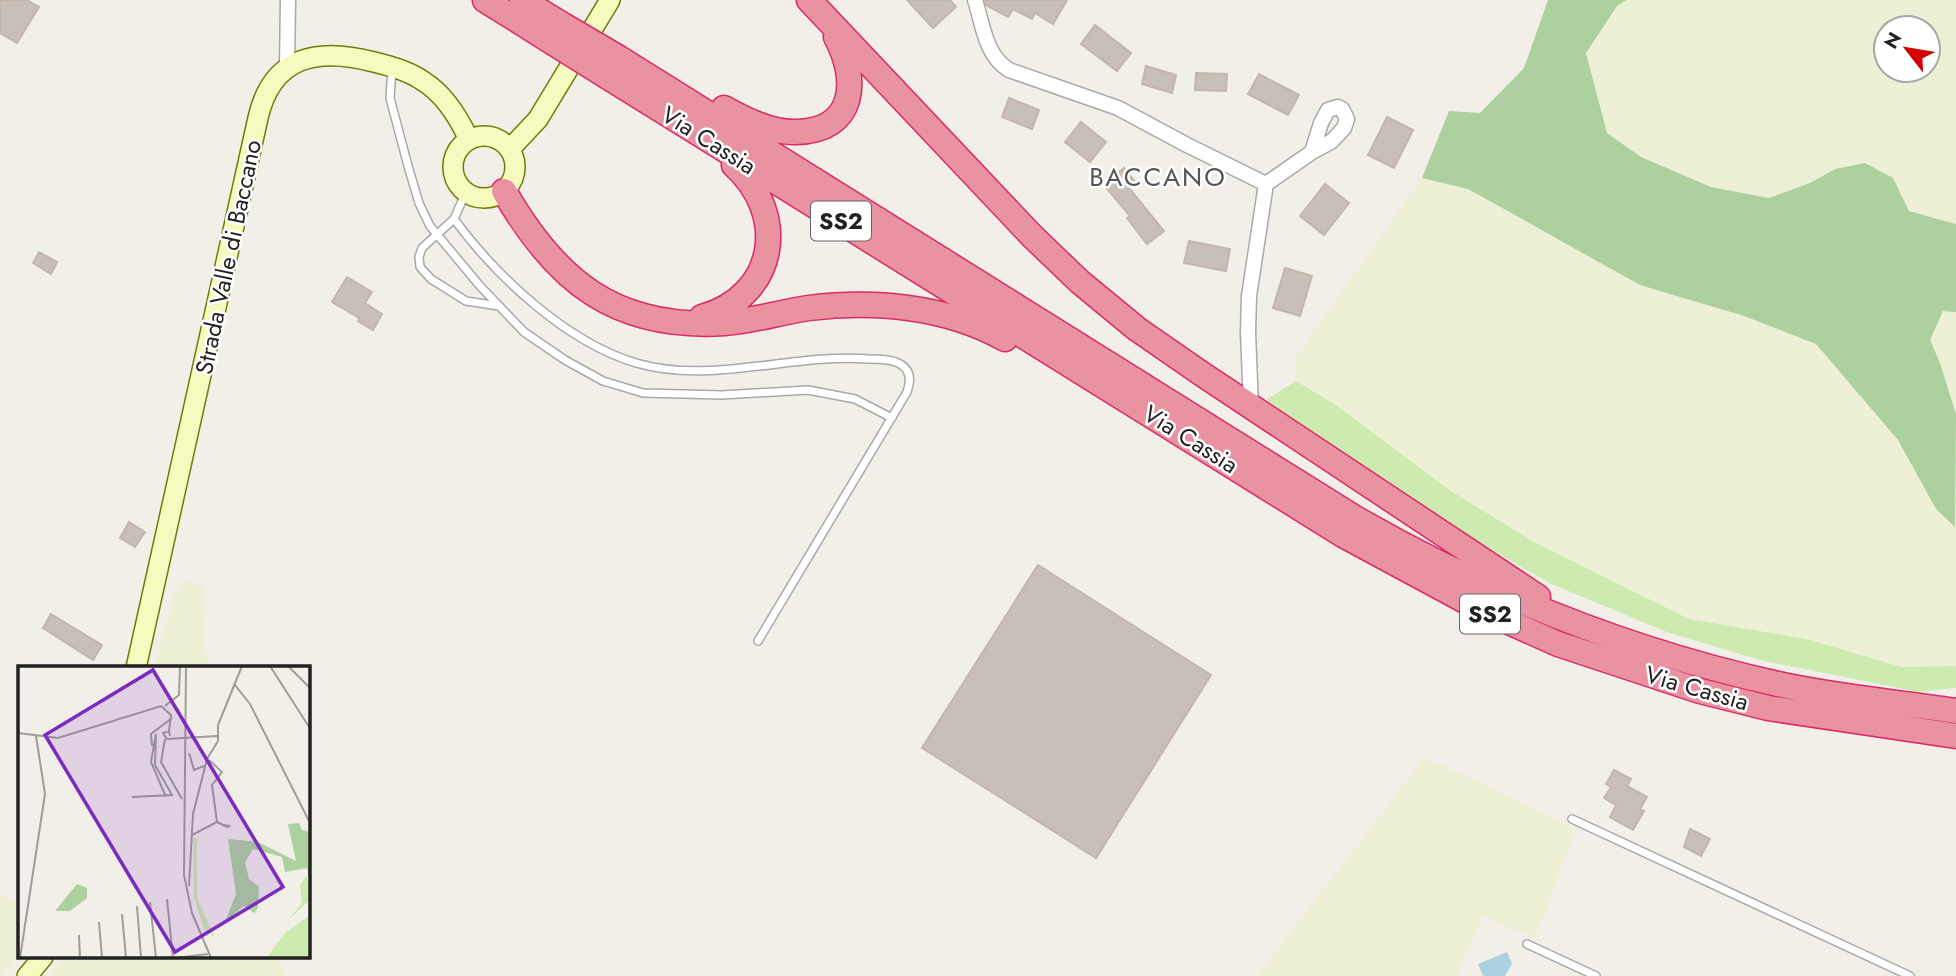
<svg xmlns="http://www.w3.org/2000/svg" width="1956" height="976" viewBox="0 0 1956 976" font-family="Jost,sans-serif">
	<rect width="100%" height="100%" fill="#f2efe9"/>
	<path fill="#eef0d5" fill-rule="evenodd" d="M1626 0H1956V224L1909 211 1893 179 1835 169 1810 183 1769 198 1711 187 1641 157 1607 133 1586 53 1617 6ZM1886 28H1928V70H1886Z
		M1422 178 1468 189 1640 285 1744 316 1816 344 1898 439 1936 509 1955 526 1956 523V666L1902 667 1806 639 1689 619 1532 541 1451 491 1336 405 1296 381V357Z
		M1943 310 1956 312V414L1940 363 1930 340Z
		M185 581 206 587 203 637 208 668H154L175 592Z
		M1425 757 1576 829 1535 938 1483 916 1457 976H1257Z
		M0 894 19 904V955L0 976Z
		M65 957H277L285 976H49Z"/>
	<path fill="#cdebb0" d="M1296 381 1336 405 1451 491 1532 541 1689 619 1806 639 1902 667 1956 666V688L1919 692 1764 661 1669 633 1549 583 1473 539 1278 412 1267 399Z"/>
	<path fill="#add19e" d="M1548 0H1626L1617 6 1586 53 1607 133 1641 157 1711 187 1769 198 1810 183 1835 169 1865 163 1893 178 1909 211 1956 224V312L1943 311 1930 340 1940 363 1956 414 1955 527 1936 509 1898 440 1816 344 1744 316 1640 285 1468 189 1422 178 1449 111 1480 113 1524 68Z"/>
	<path fill="#aad3df" d="M1507 952 1512 964 1505 976H1483L1478 964Z"/>
	<path fill="#c7bfb8" stroke="#c4b6ab" stroke-width="2" d="M0 0H27L39 7 17 43 0 33Z
		M907 0H950L956 7 933 28Z
		M985 0H1067L1053 24 1035 13 1032 19 1013 9 1008 17 986 5Z
		M1095 25 1131 53 1117 71 1081 44Z
		M1146 66 1176 75 1172 93 1142 84Z
		M1196 73 1227 74 1226 91 1195 90Z
		M1259 74 1299 95 1288 115 1248 94Z
		M1009 98 1039 110 1032 129 1002 117Z
		M1387 117 1413 130 1394 168 1368 155Z
		M1081 122 1106 142 1090 162 1065 142Z
		M1124 168 1136 183 1129 188 1164 231 1147 244 1127 218 1130 216 1104 185Z
		M1325 184 1349 203 1324 235 1300 216Z
		M1189 241 1230 249 1226 271 1184 263Z
		M39 252 57 262 51 274 33 263Z
		M1285 268 1312 276 1300 316 1273 308Z
		M347 277 372 292 365 303 382 314 373 330 358 321 359 318 332 302Z
		M129 522 145 532 135 547 120 538Z
		M1038 565 1211 675 1096 858 922 748Z
		M51 614 102 645 93 660 43 628Z
		M1614 770 1631 779 1627 786 1647 797 1640 809 1644 811 1633 830 1610 817 1616 805 1604 798 1611 787 1606 784Z
		M1690 829 1710 839 1701 856 1684 847Z"/>
	<g fill="none" stroke-linecap="round" stroke-linejoin="round">
		<g stroke="#a9a9a9" stroke-width="10">
			<path id="lane" d="M392 68 390 98 408 166 419 203 430 226 480 286 524 332 565 360 603 381 643 393 722 395 808 390 855 399 892 418
				M454 219 466 192
				M499 306 466 301 431 279 420 267 419 257 422 248 454 219C496 276 566 342 636 363 712 385 792 353 869 359 879 359 892 359 900 364 911 370 911 381 907 392L758 641
				M1572 819 1910 976
				M1527 944 1596 976"/>
		</g>
		<g stroke="#a9a9a9" stroke-width="17">
			<path id="street" d="M975 0C983 25 985 55 1009 70L1118 108 1187 145 1266 184 1249 296 1248 332 1251 407
				M287 66 288 0
				M1266 184 1312 152 1332 141 1344 128 1347 119 1342 109 1338 107 1328 110 1321 123 1312 152"/>
		</g>
		<g stroke="#707d05" stroke-width="22">
			<path id="secondary" d="M453 167a31 31 0 1 1 62 0a31 31 0 1 1-62 0Z
				M510 149 538 119 610 0
				M136 668 258 118C272 56 317 47 374 62 391 66 409 71 423 81 444 94 459 118 469 140
				M27 976 43 957"/>
		</g>
		<g stroke="#dc2a67" stroke-width="27">
			<path id="highway" d="M485 0 552 42
				M522 0 563 25
				M809 0 1032 236 1080 282 1137 329 1202 374 1538 597
				M619 58 1355 518C1487 594 1629 651 1778 684 1836 697 1897 702 1956 711
				M608 77 1343 535 1484 611 1558 644 1700 691 1768 708 1956 736
				M724 108C745 120 772 133 796 132 856 131 859 80 836 37
				M504 191C556 282 616 330 725 323 753 321 781 312 809 308 874 300 946 306 1005 339
				M702 317C777 296 789 215 734 165"/>
		</g>
		<use href="#lane" stroke="#fff" stroke-width="7"/>
		<use href="#street" stroke="#fff" stroke-width="14"/>
		<use href="#secondary" stroke="#f7fabf" stroke-width="19"/>
		<use href="#highway" stroke="#e892a2" stroke-width="24"/>
		<g stroke="#dc2a67" stroke-width="27" stroke-linecap="butt">
			<path id="highway-bridge" d="M563 25 619 58
				M552 42 608 77"/>
		</g>
		<use href="#highway-bridge" stroke="#e892a2" stroke-width="24"/>
	</g>
	<g text-anchor="middle" dominant-baseline="central" stroke-width="5" stroke-linejoin="round" paint-order="stroke">
		<g fill="#fff" stroke="#646464" stroke-width="2">
			<rect x="811" y="201.5" width="60" height="39" rx="5"/>
			<rect x="1460" y="594.5" width="60" height="39" rx="5"/>
		</g>
		<g font-size="23" font-weight="bold" fill="#222">
			<text x="841" y="221">SS2</text>
			<text x="1490" y="614">SS2</text>
		</g>
		<g font-size="24" fill="#222" stroke="#fff">
			<text transform="translate(709 140) rotate(32)">Via Cassia</text>
			<text transform="translate(228 257) rotate(-78)">Strada Valle di Baccano</text>
			<text transform="translate(1191 439) rotate(32)">Via Cassia</text>
			<text transform="translate(1697 688) rotate(16)">Via Cassia</text>
		</g>
		<g font-size="26" letter-spacing="2" fill="#555" stroke="#fff">
			<text x="1158" y="177">BACCANO</text>
		</g>
	</g>
	<g transform="translate(18 666)">
		<rect width="292" height="292" fill="#f2efe9"/>
		<path d="M175 171 179 173V232L197 272 186 263 176 231ZM289 209 292 234 269 255 284 237 282 219ZM292 249V292H248L267 267Z" fill="#cdebb0"/>
		<path d="M281 157 284 164 292 166V218L289 202 267 206 264 191 235 183 227 196 231 213 241 221 240 242 236 247 226 240 207 256 218 228 210 173 240 176 278 195 270 158ZM59 218 69 222V232L52 245H37Z" fill="#add19e"/>
		<path fill="none" stroke="#9f9d99" stroke-width="2" d="M168 0 166 209 174 247 193 292M252 0 293 64M270 0 293 23M217 19 232 38 293 159M147 40 161 29 162 0M0 67 40 72 143 40 153 49 151 65M138 68 133 96 148 131M152 70 151 65 145 67 149 73 199 70M147 73 143 96 164 133M134 80 133 68 154 52M171 87 176 104 186 100M189 93 200 75V59L224 0M114 131 154 129 137 99 138 68M199 156 209 161 212 160 205 159M174 169 199 156 194 119 204 106 191 94M171 220 175 148 189 93M149 233 155 292M132 236 138 292M119 240 123 292M104 248 108 292M81 256 84 292M61 269 62 292M2 292 27 128 18 70M157 292 190 288"/>
		<path fill="#7b2cbf" fill-opacity="0.15" stroke="#7b2cbf" stroke-width="3.5" d="M135 4 265 221 157 286 27 69Z"/>
		<rect width="292" height="292" fill="none" stroke="#222" stroke-width="3.5"/>
	</g>
	<g transform="translate(1907 49) rotate(301)"><circle r="33" fill="#ffffff" stroke="#a7a7a7" stroke-width="2"/>
	<path d="M0-5L12 26L0 18L-12 26Z" fill="#d40000"/>
	<text y="-10" font-size="19" font-weight="bold" text-anchor="middle" fill="#222222">N</text>
	</g>
</svg>
